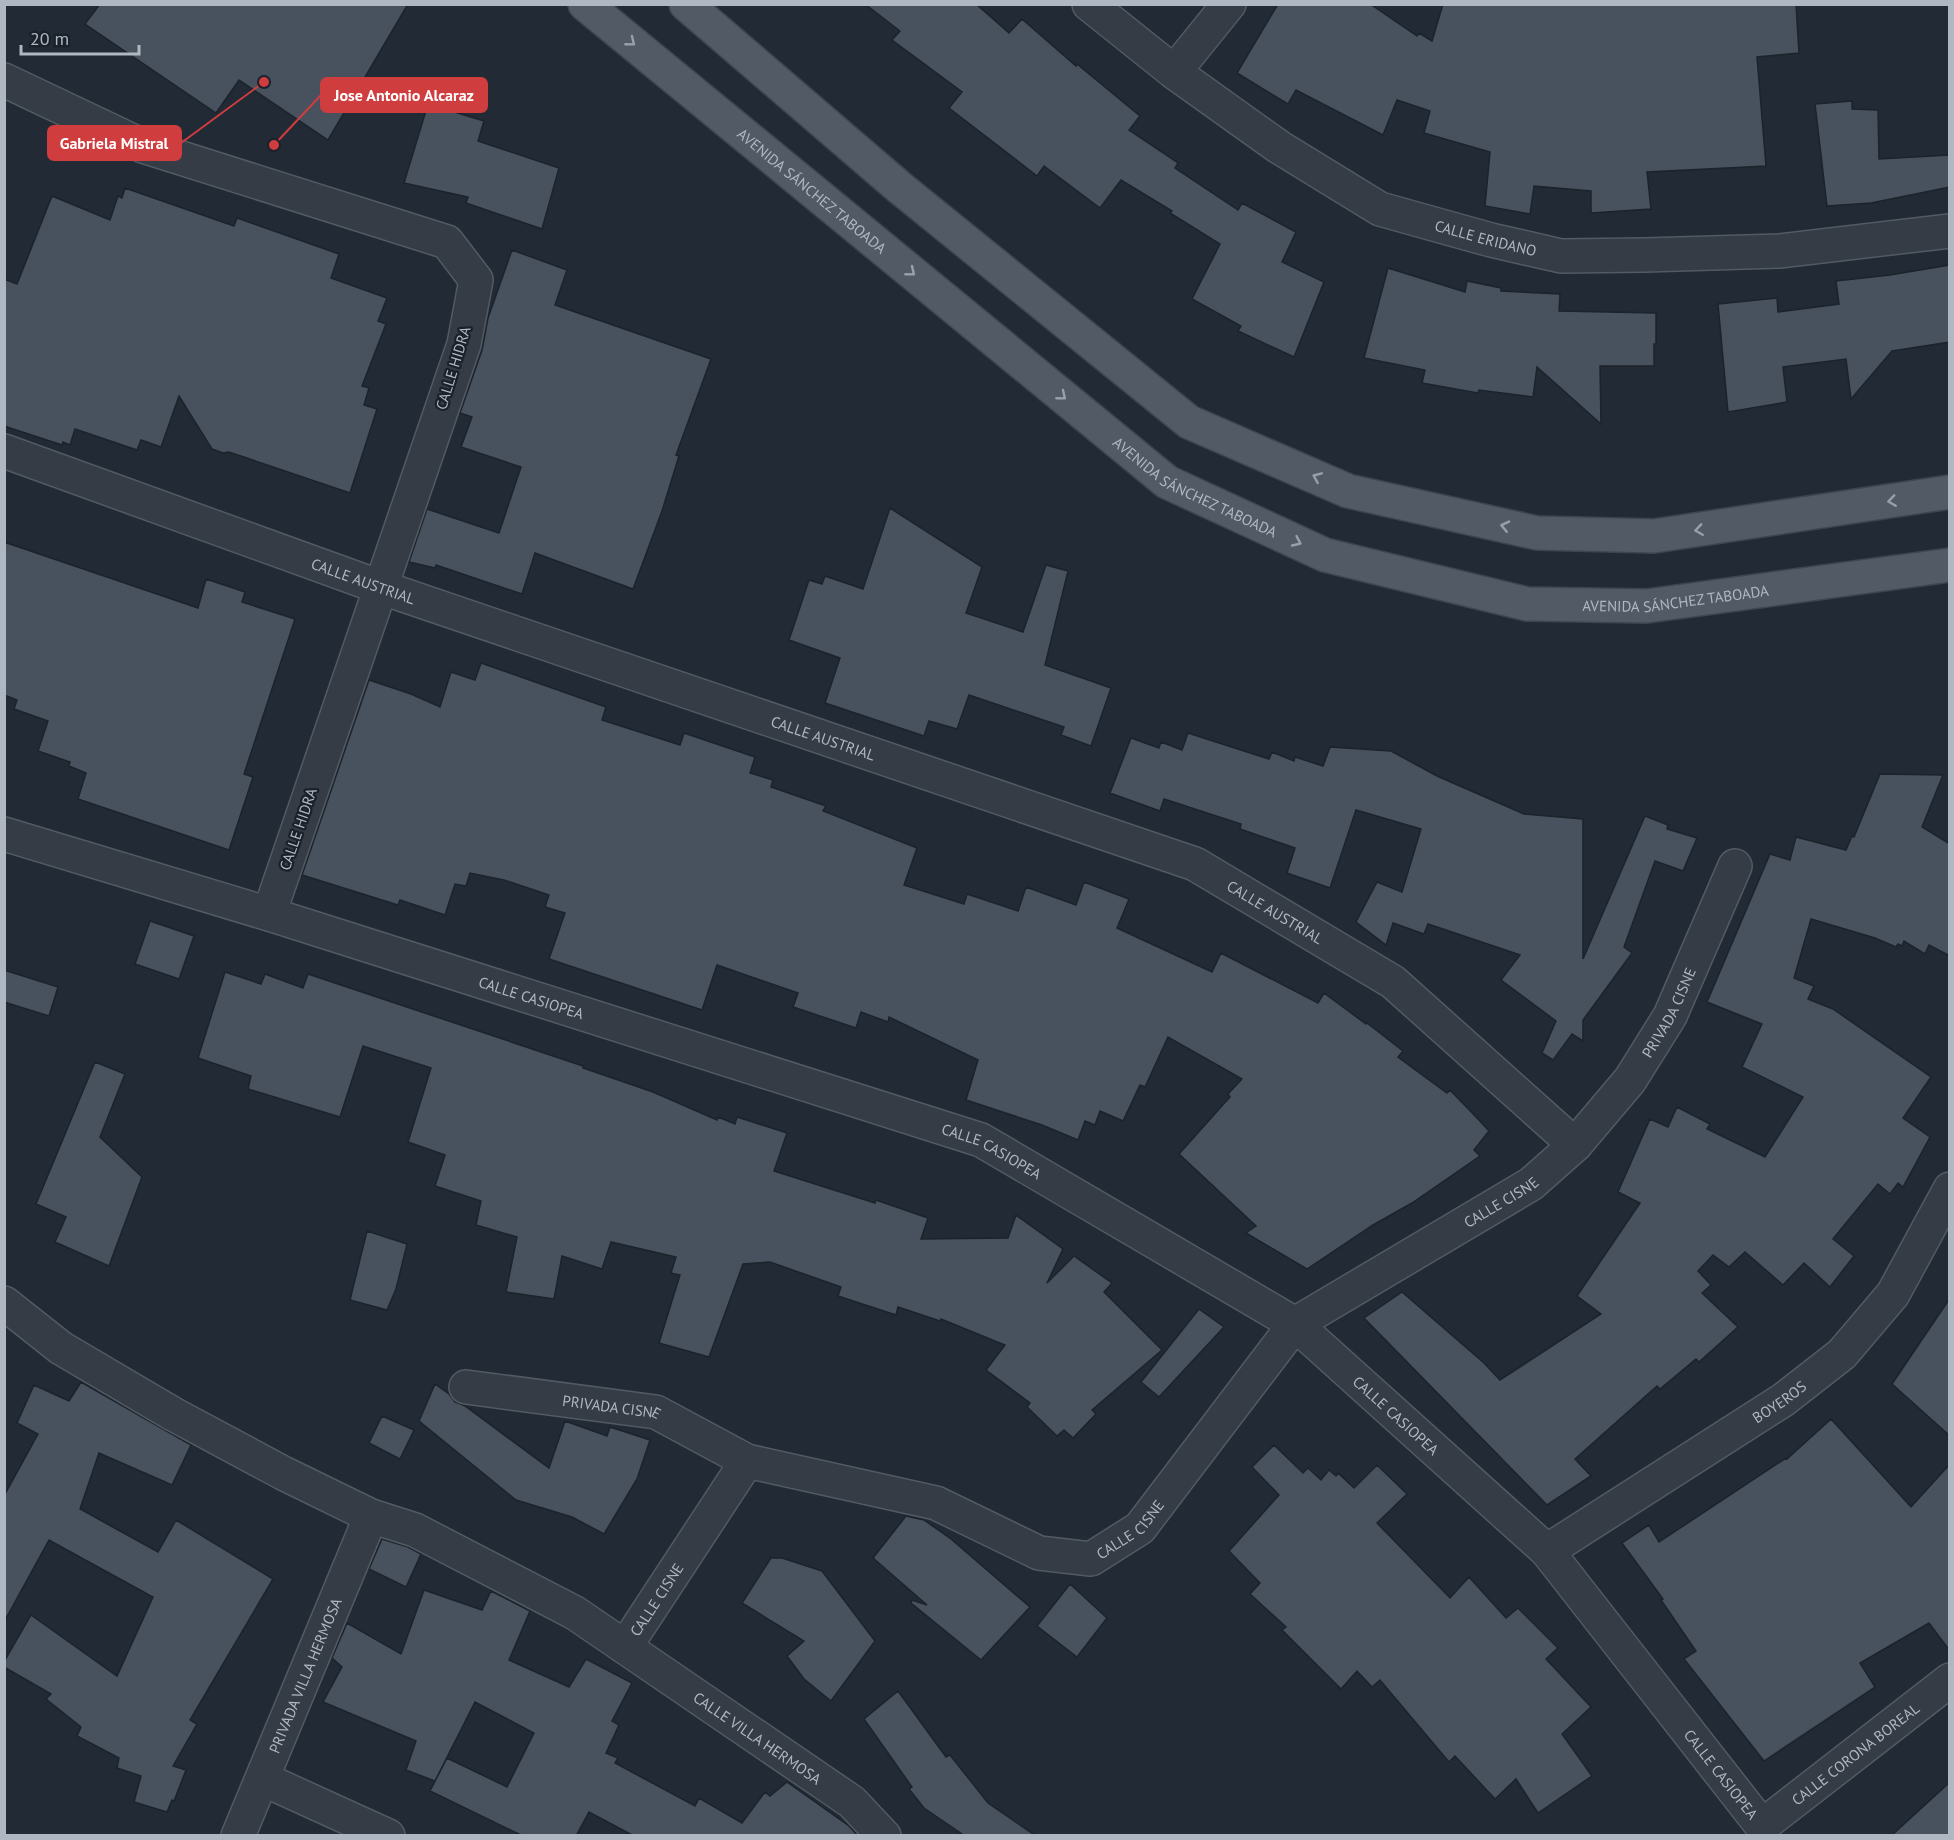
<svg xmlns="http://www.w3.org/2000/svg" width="1954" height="1840" viewBox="0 0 1954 1840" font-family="'PT Sans',sans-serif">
	<rect width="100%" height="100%" fill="#212a35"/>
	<path fill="#48525e" stroke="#1c232c" stroke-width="1.5" d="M100 4H408L328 140 239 80 216 113 85 24Z
		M865 4H976L1009 33 1022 19 1076 66 1077 64 1140 116 1129 130 1178 163 1175 168 1238 210 1242 203 1296 232 1282 262 1324 282 1294 357 1238 331 1241 326 1192 299 1220 244 1170 213 1172 211 1121 180 1100 208 1044 166 1037 176 949 108 962 92 892 40 900 31Z
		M1278 4H1370L1417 36 1419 33 1432 41 1443 4H1796L1799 53 1757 57 1766 166 1647 172 1651 209 1591 213V191L1534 186 1530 214 1485 206 1490 152 1424 133 1430 111 1397 100 1383 135 1296 90 1288 104 1237 73Z
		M1852 101V109L1878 110 1879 159 1950 155V187L1871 203 1827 206 1815 104Z
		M428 104 484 121 478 141 559 168 542 229 466 203 468 197 404 183Z
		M125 188 234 226 237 218 339 254 331 278 387 298 378 321 386 324 362 386 369 388 364 405 377 409 350 493 229 452 223 453 212 449 179 396 161 447 141 440 137 450 75 429 70 445 63 442 62 445 4 426V279L17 284 52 196 110 220 118 196 122 198Z
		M512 250 567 270 555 305 711 359 676 455 679 456 662 511 633 589 535 553 522 594 436 565 435 568 409 562 427 509 499 533 521 467 461 447 472 417 460 413 482 350 488 318Z
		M1950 265V342L1892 351 1851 399 1846 359 1783 367 1787 402 1728 412 1718 304 1777 298 1778 312 1839 304 1836 281 1890 275Z
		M1388 268 1465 292 1467 281 1501 288V291L1560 294 1559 311 1656 313V344H1654V366H1600L1601 424 1537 367 1533 397 1479 390 1478 393 1422 383 1425 370 1364 358Z
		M890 508 982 567 966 613 1023 632 1046 565 1068 571 1045 665 1111 688 1091 746 1061 735 1064 727 969 695 957 729 929 721 924 736 825 703 840 658 789 640 809 580 822 584 825 576 863 589Z
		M4 542 198 608 206 579 245 592 242 602 295 619 244 774 253 777 229 850 78 799 86 773 69 766 70 762 38 751 48 721 14 709 17 700 4 695Z
		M481 663 606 707 602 720 680 745 684 733 755 757 750 773 773 780 771 787 826 806 823 811 917 848 904 885 964 904 967 894 1018 911 1026 887 1076 905 1084 882 1129 899 1117 928 1212 972 1221 953 1318 1003 1324 993 1366 1024 1367 1023 1403 1051 1398 1057 1447 1093 1450 1090 1478 1119 1489 1131 1474 1150 1480 1156 1412 1203 1373 1225 1307 1269 1246 1233 1256 1226 1179 1154 1230 1097 1228 1094 1242 1079 1168 1037 1145 1087 1140 1085 1123 1121 1100 1111 1095 1125 1085 1121 1078 1140 1042 1125 966 1100 978 1060 889 1017 888 1022 861 1012 856 1028 793 1007 798 993 717 965 702 1010 549 959 565 913 545 907 549 895 504 880 470 873 466 886 455 884 445 915 400 900 398 905 302 875 369 680 411 694 440 707 451 672 475 680Z
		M1188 733 1269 759 1272 752 1294 761 1295 757 1323 766 1330 747 1391 751 1437 776 1524 814 1583 819V959L1645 816 1668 825 1667 829 1697 838 1683 871 1655 861 1624 947 1632 953 1583 1020V1041L1572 1034 1553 1060 1542 1053 1556 1021 1501 980 1520 955 1428 924 1424 934 1393 923 1386 945 1356 922 1377 882 1402 892 1421 829 1356 810 1330 888 1287 873 1295 848 1240 829 1241 824 1164 799 1160 811 1110 793 1131 738 1159 748 1161 742 1182 750Z
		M1880 774 1943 775 1922 827 1950 844V956L1929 945 1925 954 1904 941 1902 946 1898 944 1896 947 1875 938 1811 919 1794 978 1814 986 1808 999 1833 1009 1931 1077 1903 1118 1930 1137 1903 1187 1898 1183 1890 1194 1878 1184 1833 1239 1854 1256 1830 1287 1804 1263 1783 1285 1745 1252 1729 1267 1713 1255 1698 1271 1711 1285 1702 1293 1738 1327 1699 1362 1696 1359 1660 1389 1657 1386 1575 1459 1591 1476 1547 1505 1364 1318 1402 1292 1484 1363 1500 1380 1601 1314 1577 1296 1640 1203 1618 1192 1650 1119 1668 1127 1677 1107 1710 1124 1707 1129 1765 1157 1803 1097 1742 1067 1762 1024 1707 1002 1770 854 1790 860 1796 837 1846 850 1852 836 1854 837Z
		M150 921 194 936 179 979 135 964Z
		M4 970 58 987 49 1016 4 1002Z
		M225 972 261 984 265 974 303 988 308 974 583 1066V1068L653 1092 717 1120 718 1117 735 1124 737 1117 787 1133 774 1171 875 1203 876 1200 928 1218 921 1239 1008 1238 1016 1215 1063 1249 1047 1283 1074 1256 1112 1283 1104 1292 1162 1350 1092 1410 1096 1414 1073 1438 1064 1430 1057 1436 1027 1407 1030 1403 986 1370 1005 1345 941 1319 940 1321 898 1307 896 1315 838 1296 841 1287 770 1262 743 1264 709 1357 659 1343 680 1275 671 1273 676 1257 611 1242 602 1269 562 1256 554 1299 506 1292 517 1237 476 1225 481 1201 435 1186 445 1155 408 1142 431 1068 363 1046 340 1117 248 1089 251 1076 198 1058Z
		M95 1062 125 1074 100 1137 142 1177 109 1266 55 1242 66 1217 36 1204Z
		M367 1231 407 1244 396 1289 387 1310 350 1300Z
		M1950 1298V1436L1892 1384Z
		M1199 1309 1224 1327 1159 1397 1141 1382Z
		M81 1382 191 1445 172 1485 99 1453 80 1509 158 1552 176 1520 273 1579 190 1720 197 1724 173 1766 186 1770 174 1801 172 1800 167 1812 134 1802 141 1776 117 1768 119 1758 77 1736 81 1727 46 1699 51 1694 4 1667V1662L31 1615 117 1676 153 1597 49 1540 4 1622V1496L38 1434 17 1423 34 1385 69 1401Z
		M435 1384 449 1394 455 1402 465 1406 549 1468 565 1421 607 1436 610 1427 650 1440 637 1479 604 1534 572 1517 516 1500 419 1421Z
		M382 1416 414 1430 400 1459 369 1443Z
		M1831 1419 1911 1507 1950 1464V1651L1929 1623 1860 1663 1875 1687 1764 1761 1684 1659 1696 1651 1661 1600 1663 1599 1622 1543 1649 1525 1659 1542 1786 1458 1787 1459Z
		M1274 1445 1303 1473 1308 1468 1321 1480 1329 1470 1336 1476 1338 1473 1354 1488 1377 1465 1407 1494 1377 1523 1450 1598 1469 1577 1506 1618 1518 1608 1558 1648 1546 1659 1591 1707 1562 1734 1592 1776 1538 1813 1516 1779 1495 1799 1455 1756 1449 1762 1380 1680 1372 1687 1357 1671 1341 1689 1282 1630 1286 1627 1250 1594 1260 1583 1229 1551 1279 1495 1252 1467Z
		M906 1516 924 1520 951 1539 1030 1607 981 1660 911 1603 912 1600 927 1605 873 1558Z
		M382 1539 408 1547 421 1554 406 1587 369 1569Z
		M771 1558H782L822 1571 875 1641 831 1701 804 1679 787 1656 804 1641 742 1603Z
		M1070 1584 1107 1618 1077 1657 1037 1626Z
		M424 1590 482 1610 491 1591 530 1611 509 1660 569 1687 586 1659 632 1683 612 1721 619 1725 606 1753 618 1758 615 1763 695 1806 699 1798 742 1823 765 1792 770 1796 787 1782 849 1826 858 1836H634L589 1812 576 1836H523L430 1791 447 1758 507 1787 534 1733 475 1702 435 1781 406 1770 416 1741 323 1702 342 1667 332 1658 347 1623 401 1654Z
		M898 1691 946 1757 950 1755 988 1803 1036 1836H965L924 1808 909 1789 912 1787 864 1719Z
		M1950 1782V1836H1891Z"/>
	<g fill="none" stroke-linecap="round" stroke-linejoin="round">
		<g stroke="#525a63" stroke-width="36">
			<g id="minor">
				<path id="s1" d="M1089 4 1174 72 1279 147 1380 209 1491 240 1561 256 1645 255 1779 251 1950 231"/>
				<path d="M1174 72 1229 4"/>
				<path d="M4 80 143 146 447 242 476 280 464 344 269 914"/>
				<path id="s2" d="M4 451 380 587 1195 864 1393 982 1575 1145"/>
				<path id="s3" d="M4 834 269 914 981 1140 1295 1324 1547 1551 1762 1826 1950 1680"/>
				<path id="s4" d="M4 1303 61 1348 173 1414 283 1473 371 1516 415 1530 575 1613 852 1802 884 1836"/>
				<path id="s5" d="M466 1387 656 1412 747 1461 936 1503 1039 1553 1091 1559 1140 1528 1295 1324 1531 1184 1575 1145 1630 1080 1670 1016 1735 866"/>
				<path id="s6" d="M1547 1551 1783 1400 1842 1354 1893 1294 1950 1189"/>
				<path id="s7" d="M625 1647 747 1461"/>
				<path d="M263 1779 388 1836"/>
				<path id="s8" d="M238 1836 371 1516"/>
			</g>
		</g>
		<g stroke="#3e454f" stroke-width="36">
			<g id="major">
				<path id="s9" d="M585 4 1167 482 1325 555 1527 604 1647 606 1950 565"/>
				<path d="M686 4 899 187 1189 422 1348 491 1537 533 1654 536 1950 492"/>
			</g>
		</g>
		<use href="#minor" stroke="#353c45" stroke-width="33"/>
		<use href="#major" stroke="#525b65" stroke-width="33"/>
	</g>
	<defs><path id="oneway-chevron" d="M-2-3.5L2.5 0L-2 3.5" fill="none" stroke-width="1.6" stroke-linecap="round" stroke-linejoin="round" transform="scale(1.5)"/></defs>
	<g stroke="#98a0ab">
		<use href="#oneway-chevron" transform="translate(631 42) rotate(39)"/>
		<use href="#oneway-chevron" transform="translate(911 272) rotate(39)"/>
		<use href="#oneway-chevron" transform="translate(1062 396) rotate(39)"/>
		<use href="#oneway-chevron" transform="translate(1317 477) rotate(-157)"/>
		<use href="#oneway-chevron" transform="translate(1892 501) rotate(172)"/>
		<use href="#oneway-chevron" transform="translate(1505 526) rotate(-167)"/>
		<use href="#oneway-chevron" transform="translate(1699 530) rotate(172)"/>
		<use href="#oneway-chevron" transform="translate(1297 542) rotate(25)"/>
	</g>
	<g text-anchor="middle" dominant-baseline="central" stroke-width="4.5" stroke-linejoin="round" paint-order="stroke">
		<g font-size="15" fill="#afb7c2" stroke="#1a212a">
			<text stroke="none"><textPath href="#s9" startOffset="294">AVENIDA SÁNCHEZ TABOADA</textPath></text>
			<text stroke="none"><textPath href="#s1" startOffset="466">CALLE ERIDANO</textPath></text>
			<text transform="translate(453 368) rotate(-73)">CALLE HIDRA</text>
			<text stroke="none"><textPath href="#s9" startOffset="780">AVENIDA SÁNCHEZ TABOADA</textPath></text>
			<text stroke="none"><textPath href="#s2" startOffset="382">CALLE AUSTRIAL</textPath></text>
			<text stroke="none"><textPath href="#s9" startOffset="1284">AVENIDA SÁNCHEZ TABOADA</textPath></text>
			<text stroke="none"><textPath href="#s2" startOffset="868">CALLE AUSTRIAL</textPath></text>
			<text transform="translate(298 829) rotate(-71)">CALLE HIDRA</text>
			<text stroke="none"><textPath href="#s2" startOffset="1354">CALLE AUSTRIAL</textPath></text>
			<text stroke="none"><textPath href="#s3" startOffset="552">CALLE CASIOPEA</textPath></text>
			<text stroke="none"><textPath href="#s5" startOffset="1466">PRIVADA CISNE</textPath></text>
			<text stroke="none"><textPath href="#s3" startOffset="1038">CALLE CASIOPEA</textPath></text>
			<text stroke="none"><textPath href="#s5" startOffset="1209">CALLE CISNE</textPath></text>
			<text stroke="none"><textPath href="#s6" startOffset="276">BOYEROS</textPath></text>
			<text stroke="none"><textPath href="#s5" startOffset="147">PRIVADA CISNE</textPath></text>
			<text stroke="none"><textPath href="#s3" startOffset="1524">CALLE CASIOPEA</textPath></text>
			<text stroke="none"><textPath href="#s5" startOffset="705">CALLE CISNE</textPath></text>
			<text stroke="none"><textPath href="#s7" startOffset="57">CALLE CISNE</textPath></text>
			<text stroke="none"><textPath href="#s8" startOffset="174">PRIVADA VILLA HERMOSA</textPath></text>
			<text stroke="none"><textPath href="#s4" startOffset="873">CALLE VILLA HERMOSA</textPath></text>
			<text stroke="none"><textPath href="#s3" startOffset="2194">CALLE CORONA BOREAL</textPath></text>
			<text stroke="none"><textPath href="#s3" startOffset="2010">CALLE CASIOPEA</textPath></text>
		</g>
	</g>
	<path fill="none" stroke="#d03d3f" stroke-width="2" d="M274 145L321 95M264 82L181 143"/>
	<g fill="#d03d3f" stroke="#1a212a" stroke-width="2">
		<circle cx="274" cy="145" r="6"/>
		<circle cx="264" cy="82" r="6"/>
	</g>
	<g fill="#d03d3f" stroke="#d03d3f" stroke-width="2">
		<rect x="321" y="78" width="166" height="34" rx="6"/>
		<rect x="48" y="126" width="133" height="34" rx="6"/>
	</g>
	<g font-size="16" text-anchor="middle" font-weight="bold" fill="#fff">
		<text x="404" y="101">Jose Antonio Alcaraz</text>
		<text x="114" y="149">Gabriela Mistral</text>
	</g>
	<rect width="1954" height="1840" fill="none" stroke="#afb7c2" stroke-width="12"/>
	<path d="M21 45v9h118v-9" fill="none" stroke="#afb7c2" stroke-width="3"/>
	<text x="30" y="45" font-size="18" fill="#afb7c2" stroke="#1a212a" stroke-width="4.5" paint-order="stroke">20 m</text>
</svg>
